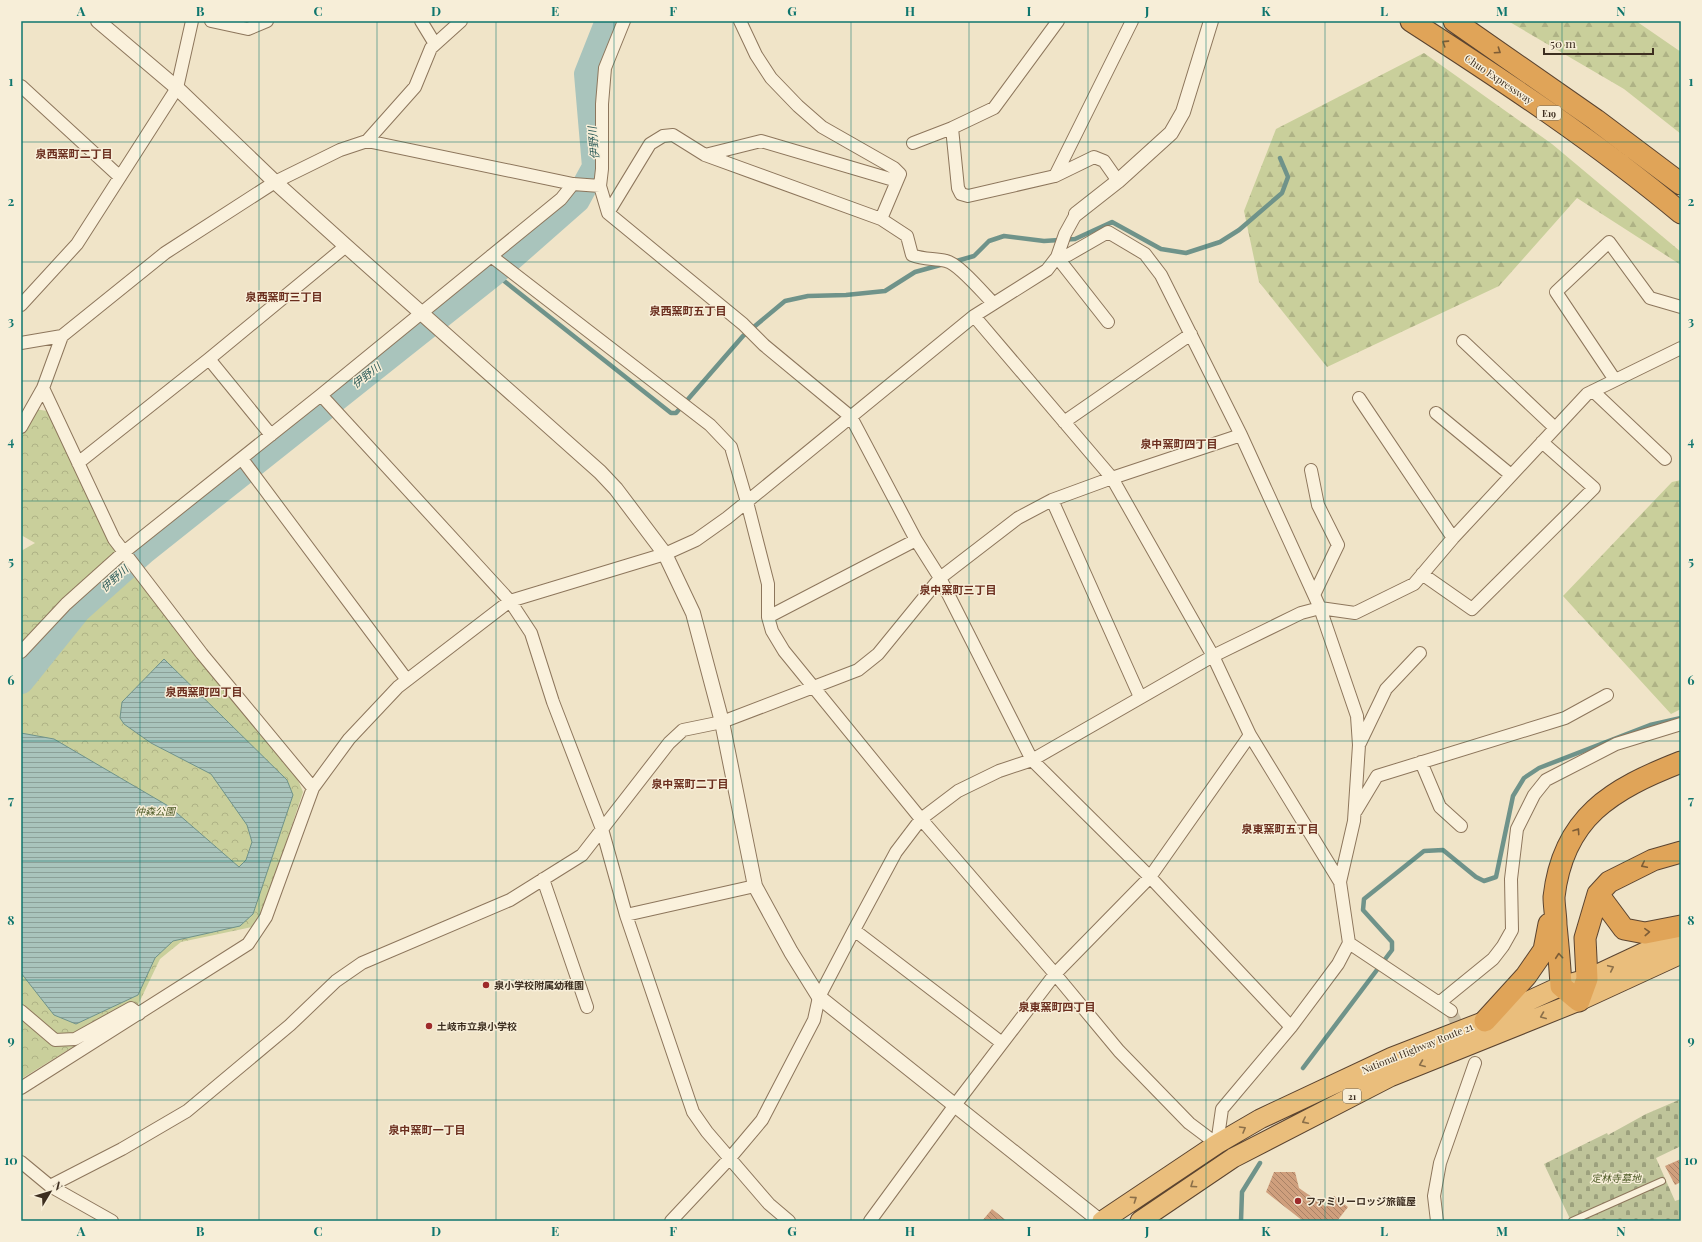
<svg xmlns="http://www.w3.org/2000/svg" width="1702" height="1242" viewBox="0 0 1702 1242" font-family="'Playfair Display','Noto Sans JP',serif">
	<defs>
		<pattern id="forest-firs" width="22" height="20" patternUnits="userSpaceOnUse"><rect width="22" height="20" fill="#c9cf9b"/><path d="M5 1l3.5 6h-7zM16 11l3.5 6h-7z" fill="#aeb285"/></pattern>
		<pattern id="cemetery-stones" width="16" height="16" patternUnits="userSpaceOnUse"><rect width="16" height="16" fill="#bfc49a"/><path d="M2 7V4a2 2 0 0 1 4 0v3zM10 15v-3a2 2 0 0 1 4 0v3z" fill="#9ca07d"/></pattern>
		<pattern id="park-crowns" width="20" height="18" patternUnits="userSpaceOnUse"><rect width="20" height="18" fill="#c9cf9b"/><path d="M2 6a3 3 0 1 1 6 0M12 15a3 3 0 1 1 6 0" fill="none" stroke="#aeb285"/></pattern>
		<pattern id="water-rules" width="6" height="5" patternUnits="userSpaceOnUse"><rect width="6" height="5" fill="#a9c4bc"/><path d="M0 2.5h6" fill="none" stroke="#8ba098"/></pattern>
		<pattern id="building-back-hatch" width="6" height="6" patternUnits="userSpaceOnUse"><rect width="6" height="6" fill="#cf9f7d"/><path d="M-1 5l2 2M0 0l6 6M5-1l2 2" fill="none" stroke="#a98266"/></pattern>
	</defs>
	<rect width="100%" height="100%" fill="#f0e4c8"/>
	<path fill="url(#forest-firs)" d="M1508 21H1636L1681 52V134L1624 89Z
		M1424 53 1552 144 1681 252V265L1577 198 1499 286 1327 367 1259 282 1244 211 1276 129Z
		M1681 480V709L1671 714 1563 596 1672 482Z"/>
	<path fill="url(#cemetery-stones)" d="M1681 1099V1146L1656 1158 1675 1201 1681 1199V1221H1571L1544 1164 1607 1133 1608 1135 1646 1114Z"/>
	<path fill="url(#park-crowns)" d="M35 409 47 411 111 545 295 773 303 792 265 906 252 927 181 942 160 959 137 1007 21 1079V551L35 543 21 535V436Z"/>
	<path fill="url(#water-rules)" stroke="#6f938a" d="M164 659 287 780 293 795 253 914 240 926 173 941 155 958 138 995 76 1024 54 1015 21 973V733L54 739 170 807 239 867 246 860 252 842 247 825 211 774 151 743 124 724 120 718 122 702Z"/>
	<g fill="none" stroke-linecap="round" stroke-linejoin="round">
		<path stroke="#6f938a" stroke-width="4.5" d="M953 262 974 256 989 241 1004 236 1044 241 1075 239 1112 222 1161 249 1186 253 1220 242 1239 230 1282 193 1288 177 1280 158
			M494 273 671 413H676L743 336 785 301 808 296 846 295 885 291 915 272 944 264
			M1303 1068 1392 950V942L1363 910 1364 899 1424 851 1443 850 1476 877 1484 881 1496 877 1513 796 1524 778 1539 768 1650 725 1681 718
			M1241 1221 1242 1192 1260 1163"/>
		<path stroke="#a9c4bc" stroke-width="26" d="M21 681 78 610 144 551 494 273 577 200 595 167 587 74 608 21"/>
	</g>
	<path fill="url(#building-back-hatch)" d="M1681 1159V1182L1675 1185 1665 1166Z
		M1274 1172H1295L1299 1188 1326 1207 1334 1196 1348 1207 1337 1221H1303L1266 1192Z
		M992 1209 1007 1221H982Z"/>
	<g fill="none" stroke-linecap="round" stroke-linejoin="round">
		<path stroke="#ccc0a6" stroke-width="12" stroke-dasharray="12 6" stroke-linecap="butt" d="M1451 1011 1475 1063"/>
		<g stroke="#8d765c" stroke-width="8">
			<path id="service" d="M1572 1221 1662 1181"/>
		</g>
		<g stroke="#8d765c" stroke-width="14">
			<path id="minor" d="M211 21 248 29 267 21
				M421 21 435 44
				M624 21 605 68 602 104V169L600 186 608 213 743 324 764 345 851 417 916 540 940 578 1032 760 1150 877 1291 1027
				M740 21 756 55 771 78 798 106 822 127 894 168 900 174 881 219
				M21 86 120 177
				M952 128 958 188 961 194 968 196 1055 176 1094 157 1104 161 1118 181
				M367 141 573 184 600 186
				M913 143 952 128 994 108 1058 21
				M705 155 761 141 897 181
				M1055 176 1132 21
				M608 213 650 144 663 136 673 135 705 155 881 219 907 236 912 255C924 260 935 258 946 261 958 263 984 294 993 303
				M491 256 710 425 731 447 747 502 768 584V617L772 631 784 651 921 819 1055 974 1119 1051 1189 1123 1217 1144 1222 1109 1291 1027 1338 964 1349 943 1340 882 1250 735 1213 656 1112 478 974 316
				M1057 257 1068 255 1108 232 1145 254 1161 275 1241 435 1320 608 1357 716 1359 745 1354 821 1340 882
				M1057 257 1108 322
				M21 305 77 244 177 88 192 21
				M1463 341 1555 428
				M21 343 62 336 165 253 275 182 340 150 367 141 415 87 431 48 461 21
				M209 359 271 435
				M1615 380 1556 292 1609 242 1650 298 1681 307
				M43 388 114 539 202 654 313 788
				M1593 391 1665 459
				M321 395 510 601 531 633 553 702 602 829 626 915 693 1112 707 1132 769 1204 789 1221
				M1359 398 1453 538
				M1436 413 1511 475
				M1064 422 1191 334
				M21 427 43 388 62 336
				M242 459 407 680
				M78 463 209 359 346 246
				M1311 470 1318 505 1338 545 1314 595
				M1052 500 1140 697
				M1422 574 1472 609 1594 488 1542 442
				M768 617 916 540
				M21 652 66 604 124 552 321 395 561 199 573 184
				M1360 743 1386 689 1420 653
				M1421 762 1440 807 1461 826
				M1356 811 1377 776 1565 718 1607 695
				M543 879 587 1007
				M626 915 755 886
				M854 930 1002 1043
				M1349 943 1451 1011
				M1439 1003 1493 959 1503 946 1512 930 1511 879 1517 829 1534 795 1546 780 1616 744 1681 724
				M21 1011 55 1040 75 1039 131 1008 139 1014
				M21 1088 248 944 266 917 313 788 349 739 398 687 510 601 665 554 696 540 727 518 974 316 1047 270 1057 257 1065 234 1076 214
				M21 1162 50 1186 112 1221
				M50 1186 122 1149 187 1111 290 1025 336 981 362 963 510 900 582 855 669 743 683 730 722 722 858 670 878 654 940 578 1018 518 1052 500 1112 478 1241 435
				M671 1221 730 1158 762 1120 814 1020 819 997 854 930 896 852 921 819 958 791 999 771 1032 760 1213 656 1301 613 1320 608 1355 613 1414 584 1453 538 1587 394 1681 348
				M870 1221 955 1105 1055 974 1150 877 1250 735
				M1437 1221 1434 1196 1440 1163 1475 1063"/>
		</g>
		<g stroke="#8d765c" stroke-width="16">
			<path id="tertiary" d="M98 21 177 88 275 182 346 246 600 472 616 489 665 554 693 613 722 722 755 886 791 952 819 997 1100 1221
				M1076 214 1118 181 1171 133 1183 112 1211 21"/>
		</g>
		<g stroke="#5b4430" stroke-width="21">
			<path id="trunk" d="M1102 1221 1217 1144 1260 1119 1392 1057 1485 1021 1561 986 1587 979 1681 935
				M1140 1221 1233 1158 1390 1077 1579 1001 1681 954"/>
		</g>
		<g stroke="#5b4430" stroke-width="23">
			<path id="motorway" d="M1411 21C1504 81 1596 142 1681 213
				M1454 21 1596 120 1681 184
				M1681 762C1612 789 1563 817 1554 897 1554 906 1556 916 1556 925 1558 945 1560 966 1561 986L1579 1001 1587 979 1585 938 1598 894 1609 882 1653 860 1681 852
				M1598 894 1624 929 1645 933 1681 926
				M1485 1021 1526 976 1544 950 1549 924"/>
		</g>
		<use href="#service" stroke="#faf1dc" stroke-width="6"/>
		<use href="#minor" stroke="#faf1dc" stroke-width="12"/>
		<use href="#tertiary" stroke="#faf1dc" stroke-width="14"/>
		<use href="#trunk" stroke="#eabe7c" stroke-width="19"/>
		<use href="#motorway" stroke="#e0a458" stroke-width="21"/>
	</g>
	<defs><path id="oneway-chevron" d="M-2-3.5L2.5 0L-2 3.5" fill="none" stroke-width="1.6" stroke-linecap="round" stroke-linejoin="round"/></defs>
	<g stroke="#7e5d36">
		<use href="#oneway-chevron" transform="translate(1445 43) rotate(-147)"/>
		<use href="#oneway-chevron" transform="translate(1498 51) rotate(34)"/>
		<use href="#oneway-chevron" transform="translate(1577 831) rotate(-56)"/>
		<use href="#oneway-chevron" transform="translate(1644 865) rotate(154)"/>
		<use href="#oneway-chevron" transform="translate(1647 932) rotate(-3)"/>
		<use href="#oneway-chevron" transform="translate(1559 956) rotate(-95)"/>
	</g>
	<g stroke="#8b6f49">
		<use href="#oneway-chevron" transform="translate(1611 968) rotate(-25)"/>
		<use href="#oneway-chevron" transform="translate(1543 1016) rotate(158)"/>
		<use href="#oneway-chevron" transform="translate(1422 1064) rotate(158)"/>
		<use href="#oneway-chevron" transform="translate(1305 1121) rotate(153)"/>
		<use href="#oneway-chevron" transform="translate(1243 1129) rotate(-30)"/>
		<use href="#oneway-chevron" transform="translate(1193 1185) rotate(146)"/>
		<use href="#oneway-chevron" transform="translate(1134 1199) rotate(-34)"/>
	</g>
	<path fill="none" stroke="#0f766e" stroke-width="1" stroke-opacity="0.55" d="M140 21V1221M259 21V1221M377 21V1221M496 21V1221M614 21V1221M733 21V1221M851 21V1221M969 21V1221M1088 21V1221M1206 21V1221M1325 21V1221M1443 21V1221M1562 21V1221M21 142H1681M21 262H1681M21 381H1681M21 501H1681M21 621H1681M21 741H1681M21 861H1681M21 980H1681M21 1100H1681"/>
	<g fill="#9e2a2b" stroke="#f7eed8" stroke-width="1.5">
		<circle cx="486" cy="985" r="4"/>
		<circle cx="429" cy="1026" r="4"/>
		<circle cx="1298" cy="1201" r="4"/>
	</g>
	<g text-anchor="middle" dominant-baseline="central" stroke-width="3" stroke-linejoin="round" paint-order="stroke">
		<g fill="#f7eed8" stroke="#756857" stroke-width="1">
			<rect x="1537" y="106" width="24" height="14" rx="3"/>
			<rect x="1343" y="1089" width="18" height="14" rx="3"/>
		</g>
		<g font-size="9" font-weight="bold" fill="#3d2e20">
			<text x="1549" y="113">E19</text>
			<text x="1352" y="1096">21</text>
		</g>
		<g font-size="10" fill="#3d2e20" stroke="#f7eed8">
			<text transform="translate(1499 79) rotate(34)">Chuo Expressway</text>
			<text transform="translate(1417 1048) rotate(-22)">National Highway Route 21</text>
		</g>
		<g font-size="10" font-style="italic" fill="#4d5a26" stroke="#f7eed8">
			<text x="155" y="811">仲森公園</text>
			<text x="1616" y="1178">定林寺墓地</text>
		</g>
		<g font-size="10" font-weight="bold" fill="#3d2e20" stroke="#f7eed8" text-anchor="start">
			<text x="494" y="985">泉小学校附属幼稚園</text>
			<text x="437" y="1026">土岐市立泉小学校</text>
			<text x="1306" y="1201">ファミリーロッジ旅籠屋</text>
		</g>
		<g font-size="11" font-style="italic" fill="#2f5d5a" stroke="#f7eed8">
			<text transform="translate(593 143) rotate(-95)">伊野川</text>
			<text transform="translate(366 375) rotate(-38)">伊野川</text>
			<text transform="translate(114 578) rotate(-42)">伊野川</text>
		</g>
		<g font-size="11" font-weight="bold" fill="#6b2e1e" stroke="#f7eed8">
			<text x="74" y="153">泉西窯町二丁目</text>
			<text x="284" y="296">泉西窯町三丁目</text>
			<text x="688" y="310">泉西窯町五丁目</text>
			<text x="1179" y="443">泉中窯町四丁目</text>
			<text x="958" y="589">泉中窯町三丁目</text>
			<text x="204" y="691">泉西窯町四丁目</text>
			<text x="690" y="783">泉中窯町二丁目</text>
			<text x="1280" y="828">泉東窯町五丁目</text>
			<text x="1057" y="1006">泉東窯町四丁目</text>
			<text x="427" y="1129">泉中窯町一丁目</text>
		</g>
	</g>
	<rect width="1702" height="1242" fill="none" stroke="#f7eed8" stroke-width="44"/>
	<g transform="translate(50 1192) rotate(52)" stroke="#f7eed8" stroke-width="3" paint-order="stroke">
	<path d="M0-3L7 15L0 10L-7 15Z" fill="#3d2e20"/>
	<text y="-6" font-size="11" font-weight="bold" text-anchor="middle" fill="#3d2e20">N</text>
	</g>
	<path d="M1544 48v6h109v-6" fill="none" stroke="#3d2e20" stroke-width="2"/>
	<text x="1550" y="48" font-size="12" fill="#3d2e20" stroke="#f7eed8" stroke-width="3" paint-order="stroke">50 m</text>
	<rect x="22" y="22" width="1658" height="1198" fill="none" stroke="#0f766e" stroke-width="1.5"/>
	<g font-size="13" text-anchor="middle" font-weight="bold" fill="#0f766e">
		<text x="81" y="16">A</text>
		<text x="200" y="16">B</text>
		<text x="318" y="16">C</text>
		<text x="436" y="16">D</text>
		<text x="555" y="16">E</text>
		<text x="673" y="16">F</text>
		<text x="792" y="16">G</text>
		<text x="910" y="16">H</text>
		<text x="1029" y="16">I</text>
		<text x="1147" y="16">J</text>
		<text x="1266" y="16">K</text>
		<text x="1384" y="16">L</text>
		<text x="1502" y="16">M</text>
		<text x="1621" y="16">N</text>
		<text x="11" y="86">1</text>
		<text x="1691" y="86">1</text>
		<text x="11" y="206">2</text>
		<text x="1691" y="206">2</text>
		<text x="11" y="326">3</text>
		<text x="1691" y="326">3</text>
		<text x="11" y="446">4</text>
		<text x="1691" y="446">4</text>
		<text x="11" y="566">5</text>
		<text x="1691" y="566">5</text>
		<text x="11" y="685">6</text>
		<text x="1691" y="685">6</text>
		<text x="11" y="805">7</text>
		<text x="1691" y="805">7</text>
		<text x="11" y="925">8</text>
		<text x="1691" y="925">8</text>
		<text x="11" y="1045">9</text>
		<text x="1691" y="1045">9</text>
		<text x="11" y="1165">10</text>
		<text x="1691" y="1165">10</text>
		<text x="81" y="1236">A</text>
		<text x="200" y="1236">B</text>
		<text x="318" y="1236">C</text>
		<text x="436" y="1236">D</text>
		<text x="555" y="1236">E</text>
		<text x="673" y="1236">F</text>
		<text x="792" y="1236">G</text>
		<text x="910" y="1236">H</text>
		<text x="1029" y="1236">I</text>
		<text x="1147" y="1236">J</text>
		<text x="1266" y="1236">K</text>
		<text x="1384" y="1236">L</text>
		<text x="1502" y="1236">M</text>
		<text x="1621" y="1236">N</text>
	</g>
</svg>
